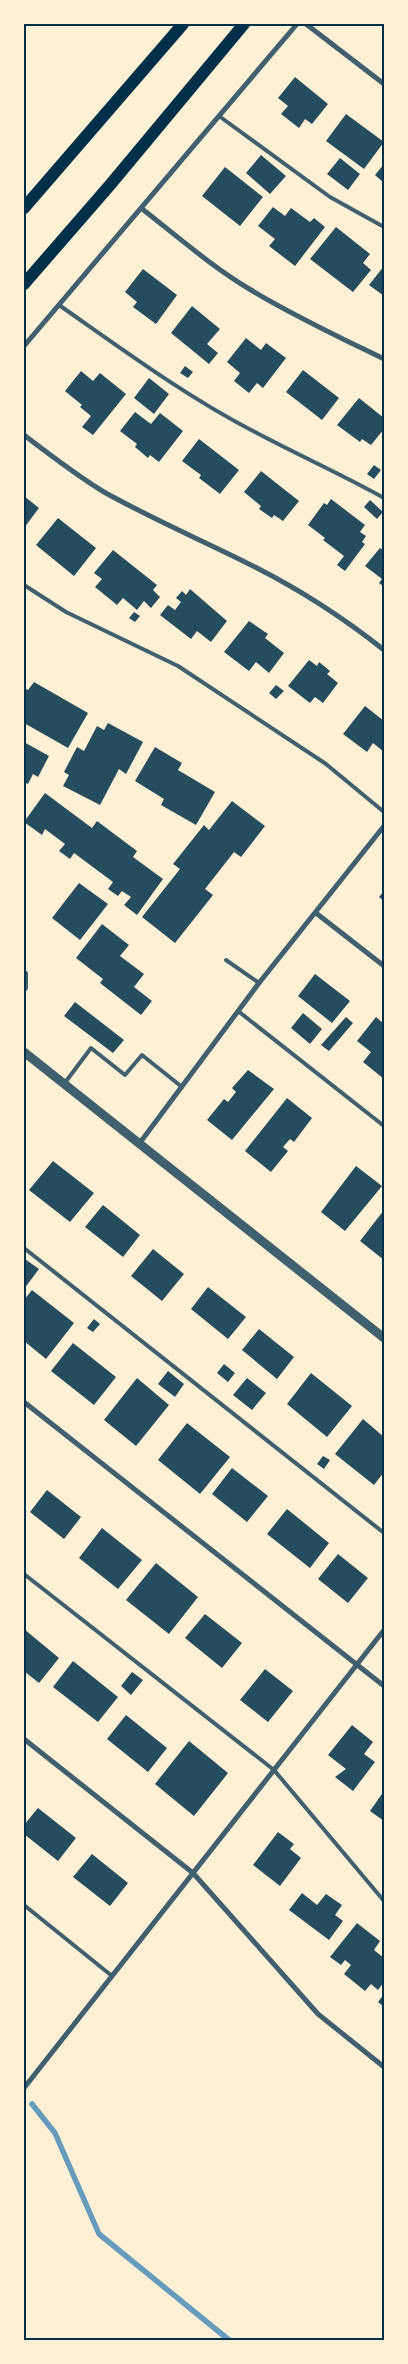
<svg xmlns="http://www.w3.org/2000/svg" width="408" height="2364" viewBox="0 0 408 2364" font-family="'Public Sans',sans-serif">
	<rect width="100%" height="100%" fill="#fdf0d5"/>
	<g fill="none" stroke-linecap="round" stroke-linejoin="round">
		<path stroke="#669bbc" stroke-width="5.5" d="M32 2104 55 2133 99 2234 229 2340"/>
	</g>
	<path fill="#264d5e" d="M295 77 328 104 312 124 305 119 299 128 281 114 288 106 278 98Z
		M346 114 384 142 364 169 326 141Z
		M261 155 286 176 270 194 246 173Z
		M340 158 360 174 348 190 327 174Z
		M384 164V183L375 175Z
		M225 167 263 197 240 226 202 196Z
		M273 207 285 216 291 208 310 222 314 218 325 227 295 266 269 246 275 239 258 226Z
		M336 227 370 254 363 263 371 270 353 292 310 259Z
		M384 266V296L369 285Z
		M143 269 177 295 156 324 133 307 137 302 125 292Z
		M192 306 220 329 207 344 218 353 209 364 171 333Z
		M246 338 261 350 266 343 286 358 263 388 257 383 249 393 234 381 240 373 227 362Z
		M185 366 193 372 188 378 180 373Z
		M303 370 339 398 322 420 286 392Z
		M81 371 93 381 100 373 126 394 93 435 82 427 91 416 80 407 82 405 65 391Z
		M149 378 169 394 154 414 134 398Z
		M359 398 384 418V429L371 445 362 439 360 442 337 425Z
		M135 412 151 424 160 413 183 431 159 462 150 455 148 458 135 447 137 444 120 431Z
		M199 439 239 470 220 494 199 478 201 475 182 461Z
		M374 465 381 470 374 479 367 474Z
		M261 471 299 501 283 521 274 515 272 518 259 509 261 506 244 492Z
		M24 496 39 508 24 528Z
		M331 499 365 525 360 532 366 536 362 542 365 544 345 571 337 565 344 556 323 540 325 538 308 525 324 503 327 505Z
		M370 500 383 512 377 519 364 507Z
		M58 518 96 548 74 576 36 545Z
		M380 548 384 551V587L379 583 382 579 365 566Z
		M113 550 157 585 153 590 160 597 151 608 144 601 137 610 123 598 117 605 95 587 102 579 94 573Z
		M190 589 227 621 211 642 197 631 191 639 160 615 168 605 175 610 181 602 176 598 182 591 186 595Z
		M134 612 140 616 135 622 129 618Z
		M249 621 268 634 265 638 284 653 269 673 256 662 249 671 224 652Z
		M309 660 317 666 319 662 330 671 327 674 338 683 323 703 315 697 310 703 288 686Z
		M34 682 88 713 68 748 24 723V688L28 690Z
		M276 685 284 691 276 699 269 693Z
		M365 706 384 721V752L373 743 367 752 343 734Z
		M108 723 143 742 126 774 119 769 100 805 63 786 69 775 64 772 77 747 84 751 97 726 104 730Z
		M24 742 49 756 38 777 33 774 28 784 24 782Z
		M155 747 182 763 178 770 215 792 196 825 161 805 164 799 135 781Z
		M45 793 92 828 97 821 137 851 133 857 163 879 137 915 124 905 131 897 122 891 118 896 108 889 113 882 74 853 70 859 59 851 65 844 45 829 42 835 24 822Z
		M232 801 265 826 241 857 234 852 205 889 213 895 175 943 142 917 180 869 173 864 204 825 209 830Z
		M79 883 108 904 80 940 52 918Z
		M384 891V901L379 897Z
		M102 924 129 945 120 956 144 974 134 987 152 1001 141 1015 100 983 103 979 76 958Z
		M315 974 350 1001 332 1023 298 996Z
		M75 1002 124 1040 113 1053 64 1016Z
		M303 1013 322 1029 310 1044 291 1028Z
		M346 1017 353 1023 329 1051 321 1045Z
		M376 1017 384 1024V1079L363 1062 371 1052 357 1041Z
		M248 1070 274 1089 232 1140 207 1120 224 1099 228 1102 236 1092 232 1088Z
		M287 1098 312 1118 294 1142 290 1139 283 1147 288 1151 271 1172 245 1151Z
		M53 1161 94 1193 70 1222 29 1190Z
		M356 1166 382 1186 345 1231 321 1212Z
		M103 1205 140 1235 123 1257 85 1227Z
		M384 1210V1260L360 1241Z
		M153 1249 184 1274 162 1301 131 1276Z
		M25 1259 39 1269 24 1289V1261Z
		M208 1287 246 1317 228 1339 191 1309Z
		M32 1290 74 1323 46 1359 24 1341V1300Z
		M94 1319 100 1324 93 1332 87 1328Z
		M259 1329 294 1357 277 1379 242 1350Z
		M73 1343 116 1377 94 1405 51 1371Z
		M224 1364 235 1373 228 1382 217 1373Z
		M168 1371 184 1384 175 1397 158 1384Z
		M311 1373 352 1406 327 1437 287 1404Z
		M137 1378 169 1405 136 1446 104 1420Z
		M247 1378 266 1393 252 1410 233 1395Z
		M363 1419 384 1437V1472L374 1485 335 1454Z
		M187 1423 230 1457 200 1494 158 1460Z
		M323 1456 330 1460 324 1469 317 1464Z
		M232 1468 268 1496 247 1522 212 1494Z
		M47 1490 81 1517 64 1539 30 1512Z
		M287 1509 329 1543 310 1568 267 1534Z
		M102 1528 142 1560 118 1589 79 1558Z
		M338 1554 368 1578 348 1603 318 1579Z
		M156 1563 198 1597 169 1634 126 1600Z
		M205 1614 242 1643 222 1668 185 1638Z
		M24 1629 59 1658 39 1683 24 1671Z
		M73 1661 118 1697 98 1722 53 1687Z
		M265 1669 293 1691 268 1722 240 1700Z
		M132 1672 143 1680 131 1695 121 1686Z
		M126 1715 167 1748 148 1772 107 1739Z
		M352 1725 373 1742 364 1754 375 1762 353 1791 335 1777 346 1769 328 1755Z
		M189 1741 228 1773 194 1816 155 1784Z
		M384 1791V1821L370 1811Z
		M38 1808 76 1838 58 1861 24 1834V1825Z
		M278 1832 294 1844 290 1849 301 1858 280 1886 253 1865Z
		M92 1854 128 1883 110 1906 73 1877Z
		M302 1893 317 1905 326 1894 342 1905 335 1915 343 1921 329 1940 289 1910Z
		M357 1923 380 1941 374 1950 384 1958V1982L378 1990 371 1984 365 1991 344 1974 351 1965 345 1960 341 1965 330 1957Z
		M384 1994V2007L378 2002Z"/>
	<g fill="none" stroke-linecap="round" stroke-linejoin="round">
		<path stroke="#3f606c" stroke-width="4" d="M219 116 330 197 384 227
			M59 305C122 349 184 395 253 431 296 454 341 474 384 498
			M24 585 66 612 178 666 326 764 384 812
			M226 960 259 983
			M24 991 26 988V973
			M238 1011 384 1126
			M64 1084 91 1048 125 1075 142 1055 182 1087
			M24 1248 384 1533
			M24 1574 274 1770 384 1901
			M24 1905 112 1976"/>
		<path stroke="#3f606c" stroke-width="5" d="M306 24 384 84
			M141 208C177 236 212 267 251 290 294 316 339 337 384 359
			M24 346 297 24
			M24 435C50 455 76 475 104 492 154 520 206 542 257 568 302 591 345 619 384 650
			M316 913 384 966
			M139 1144 259 983 384 826
			M24 1402 384 1686
			M24 1739 193 1873 318 2014 384 2067
			M24 2088 384 1630"/>
		<path stroke="#3f606c" stroke-width="9" d="M24 1052 384 1338"/>
		<path stroke="#003049" stroke-width="12" d="M24 208 183 24
			M24 284 110 185 244 24"/>
	</g>
	<rect width="408" height="2364" fill="none" stroke="#fdf0d5" stroke-width="50"/>
	<rect x="25" y="25" width="358" height="2314" fill="none" stroke="#003049" stroke-width="2"/>
</svg>
